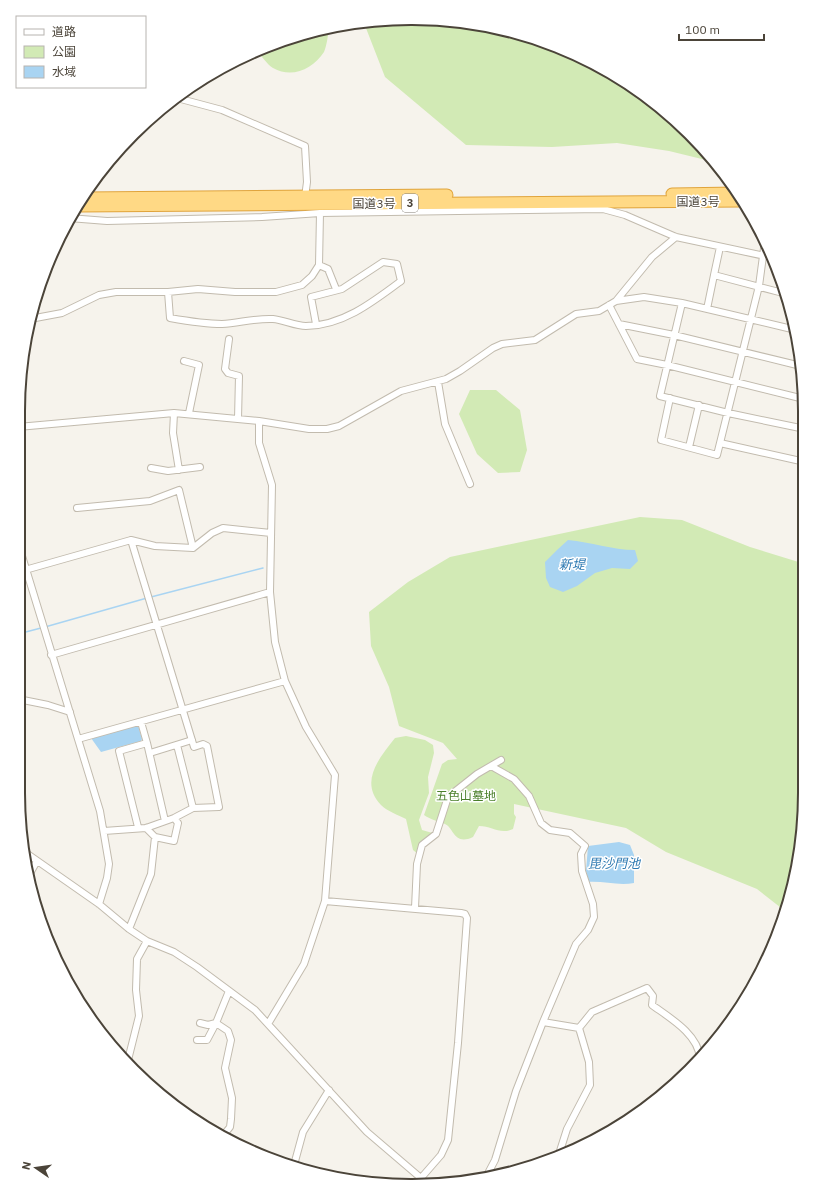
<svg xmlns="http://www.w3.org/2000/svg" width="823" height="1204" viewBox="0 0 823 1204" font-family="'IBM Plex Sans','Noto Sans JP',sans-serif">
	<rect width="100%" height="100%" fill="#f6f3ec"/>
	<path fill="#d2eab5" d="M412 18 488 26 562 48 630 84 690 133 713 160 710 161 669 151 617 143 552 147 466 145 385 77 364 23Z
		M329 27C328 35 327 45 324 52 313 69 292 79 273 68 267 65 263 56 255 51Z
		M470 390H496L520 410 527 450 520 472 498 473 477 454 459 414Z
		M640 517 682 520 750 547 805 564V793L797 869 785 911 757 889 666 852 626 828 514 804V814L516 817 513 829C500 835 492 826 479 826L473 837C454 846 454 828 445 824 438 821 431 820 424 815L442 764 448 760 457 759 443 743 399 726 389 687 371 646 369 612 408 582 450 557Z
		M406 736 425 740 433 745 434 753 428 777 429 793 419 820 422 830 436 834 422 845 419 855 413 850 406 819C398 815 387 811 381 805 359 782 379 758 395 738Z"/>
	<path fill="#a9d4f2" d="M568 540C591 542 612 550 635 550L638 561 630 569 612 568 595 573 577 586 563 592 550 587 546 578 545 562 557 550Z
		M138 725 142 739 141 741 101 752 91 738Z
		M619 842 630 845 634 855V883C619 886 604 881 588 882L586 871 588 846Z"/>
	<g fill="none" stroke-linecap="round" stroke-linejoin="round">
		<path stroke="#a9d4f2" stroke-width="1.5" d="M151 597 263 568
			M45 627 147 598
			M18 634 41 628"/>
		<g stroke="#c2bbae" stroke-width="8">
			<path id="minor" d="M177 98 222 110 305 146 307 182 305 197
				M69 218 107 221 262 217 320 213 603 209 625 215 676 237 765 256
				M319 265 328 269 336 289
				M714 275 720 247
				M168 292 170 318C187 321 204 324 222 324 239 323 256 318 273 319 284 320 295 326 306 326 342 326 373 302 401 281L397 264 383 262 342 289 311 297 316 324
				M616 301 652 257 676 237
				M682 303 660 396 728 413 805 429
				M609 305 637 359 667 365 804 399
				M707 309 714 275 783 293
				M30 319 62 313 99 295 116 292H168L198 289 235 292H276L302 285 312 276 319 265 320 213
				M619 324 674 335 801 366
				M229 339 225 369 228 373 239 376 238 419
				M184 361 199 365 189 413
				M438 382 445 424 470 484
				M670 398 661 440 717 455 759 286 765 241
				M174 413 173 433 179 470
				M259 421V443L272 485 270 592 275 642 285 681 306 727 335 775 325 901 304 964 268 1024
				M18 427 174 413 259 421 309 429H327L339 426 401 391 446 379 460 371 493 348 502 344 535 340 576 314 599 311 616 301 644 297 682 303 796 330
				M720 443 805 462
				M689 447 699 405
				M151 468 168 471 200 467
				M77 508 150 501 179 490 193 548
				M131 540 155 546 193 548 212 533 223 528 271 533
				M18 543 100 811 109 864 107 878 99 904
				M25 570 131 540 194 747 203 744 207 746 219 807 193 808 174 818 146 828 104 831
				M51 655 270 592
				M18 699 48 705 70 712
				M141 722 147 743
				M78 739 285 681
				M177 745 193 808
				M150 753 192 740
				M138 827 119 751 147 743 165 821
				M146 828 155 837 174 841 178 823 174 818
				M26 853 99 904 129 929 147 941 174 952 197 967 255 1010 367 1132 429 1185
				M29 875 37 861
				M325 901 461 913 465 914 467 918 458 1043 448 1140 441 1155 421 1178
				M415 908 417 864 422 845 436 834 448 797 477 774 501 760
				M129 929 151 874 155 837
				M543 1022 579 1028 592 1012 647 988 653 996 652 1005C670 1018 698 1034 700 1058
				M197 1040H207L216 1023 208 1025 200 1023
				M128 1060 139 1016 136 990 137 959 147 941
				M222 1137 230 1127 231 1119 232 1098 225 1068 231 1040 228 1031 216 1023 229 991
				M559 1154 567 1129 590 1085 589 1062 579 1028
				M294 1165 303 1132 329 1090
				M485 1179 495 1160 516 1091 543 1022 576 944 588 930 594 917 593 904 582 871 581 854 585 846 570 833 550 830 541 823 529 796 514 779 491 766"/>
		</g>
		<g stroke="#e0a43c" stroke-width="13">
			<path id="trunk" d="M672 194 737 193
				M84 198 447 195
				M78 206 742 201"/>
		</g>
		<use href="#minor" stroke="#fff" stroke-width="6"/>
		<use href="#trunk" stroke="#ffd985" stroke-width="11"/>
	</g>
	<g text-anchor="middle" dominant-baseline="central" stroke-width="3" stroke-linejoin="round" paint-order="stroke">
		<rect fill="#fff" stroke="#817c74" stroke-width="1" x="402" y="194" width="16" height="18" rx="3"/>
		<g font-size="11" font-weight="bold" fill="#4b4439">
			<text x="410" y="203">3</text>
		</g>
		<g font-size="12" fill="#4b4439" stroke="#fff">
			<text x="698" y="201">国道3号</text>
			<text x="374" y="203">国道3号</text>
		</g>
		<g font-size="12" fill="#4a7f2a" stroke="#fff">
			<text x="466" y="795">五色山墓地</text>
		</g>
		<g font-size="13" font-style="italic" fill="#2e7ab2" stroke="#fff">
			<text x="572" y="564">新堤</text>
			<text x="614" y="863">毘沙門池</text>
		</g>
	</g>
	<path d="M0 0H823V1204H0ZM411 25H412A386 386 0 0 1 798 411V793A386 386 0 0 1 412 1179H411A386 386 0 0 1 25 793V411A386 386 0 0 1 411 25Z" fill="#fff" fill-rule="evenodd"/>
	<path fill="none" stroke="#4b4439" stroke-width="2" d="M411 25H412A386 386 0 0 1 798 411V793A386 386 0 0 1 412 1179H411A386 386 0 0 1 25 793V411A386 386 0 0 1 411 25Z"/>
	<rect x="16" y="16" width="130" height="72" fill="#ffffff" stroke="#b7b4b0"/>
	<rect x="24" y="29" width="20" height="6" fill="#ffffff" stroke="#b7b4b0"/>
	<text x="52" y="36" font-size="12" fill="#4b4439">道路</text>
	<rect x="24" y="46" width="20" height="12" fill="#d2eab5" stroke="#b7b4b0"/>
	<text x="52" y="56" font-size="12" fill="#4b4439">公園</text>
	<rect x="24" y="66" width="20" height="12" fill="#a9d4f2" stroke="#b7b4b0"/>
	<text x="52" y="76" font-size="12" fill="#4b4439">水域</text>
	<g transform="translate(36 1168) rotate(283)" stroke="#ffffff" stroke-width="3" paint-order="stroke">
	<path d="M0-3L7 15L0 10L-7 15Z" fill="#4b4439"/>
	<text y="-6" font-size="11" font-weight="bold" text-anchor="middle" fill="#4b4439">N</text>
	</g>
	<path d="M679 34v6h85v-6" fill="none" stroke="#4b4439" stroke-width="2"/>
	<text x="685" y="34" font-size="12" fill="#4b4439" stroke="#ffffff" stroke-width="3" paint-order="stroke">100 m</text>
</svg>
